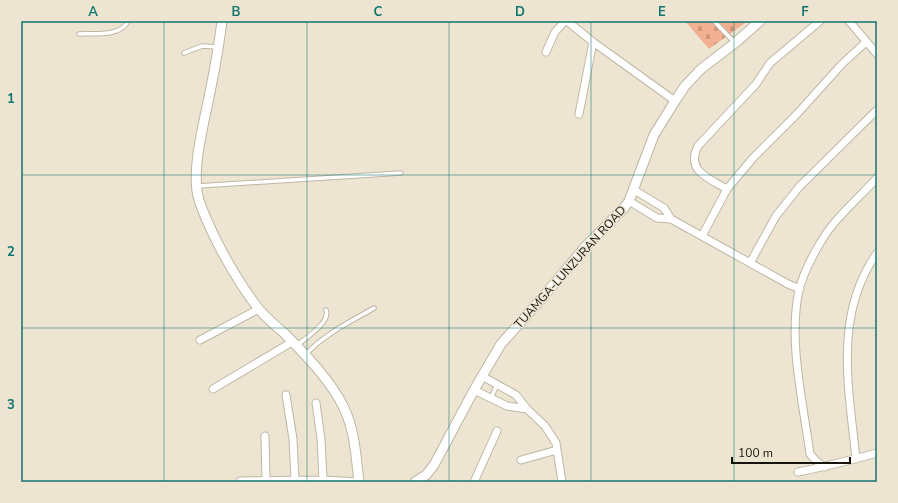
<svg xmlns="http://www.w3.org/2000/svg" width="898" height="503" viewBox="0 0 898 503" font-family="'Nunito Sans',sans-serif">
	<defs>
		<pattern id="cemetery-stones" width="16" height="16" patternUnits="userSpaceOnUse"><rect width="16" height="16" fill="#f3af91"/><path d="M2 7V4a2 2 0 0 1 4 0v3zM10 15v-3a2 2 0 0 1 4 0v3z" fill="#d0967c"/></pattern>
	</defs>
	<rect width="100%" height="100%" fill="#ede5d2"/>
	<path fill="url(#cemetery-stones)" d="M685 21H748L709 49Z"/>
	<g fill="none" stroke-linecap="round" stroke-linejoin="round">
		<g stroke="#beb7a4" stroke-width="5.5">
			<path id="lane" d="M714 21 734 42
				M79 34C94 33 121 37 128 21
				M184 53 202 46 218 47
				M198 186 401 173
				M297 345C306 338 331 322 326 310
				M306 354C326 333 350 322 374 308
				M491 398 497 385"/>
		</g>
		<g stroke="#beb7a4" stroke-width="9">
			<path id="street" d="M567 21 593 42 675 101
				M849 21 877 54
				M546 52 555 32 565 21
				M579 114 593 42
				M727 189C710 179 685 171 698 146L756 84 770 63 820 21
				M629 201 657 218 671 219 664 208 634 190
				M671 219 788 284 800 289
				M702 236 727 189 753 158 797 114 842 64 866 42
				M750 263 776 216 799 187 877 110
				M200 340 259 309
				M482 376 516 395 527 409 545 426 556 443 562 482
				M213 389 292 342
				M474 390 507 406 527 409
				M286 395 293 439 295 480
				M316 403 321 439 323 480
				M265 436 266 480
				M856 459C849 389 833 315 877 253
				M521 460 557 450
				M825 467 817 462 810 454C803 402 788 341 799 290 804 270 821 238 835 222 848 207 863 193 877 178
				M798 472C824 467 851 460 877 453
				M240 481 323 480 359 482
				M474 482 497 431"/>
		</g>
		<g stroke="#beb7a4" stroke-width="11">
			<path id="secondary" d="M222 21C218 53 212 84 205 116 200 141 194 166 197 191 199 206 208 222 214 236 226 260 241 286 258 308 265 317 275 325 284 333 305 354 332 382 344 408 355 431 356 457 359 482
				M415 482 426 475 434 465 474 390 501 344 543 297 585 247 624 208 629 201 654 135 675 101 685 86 701 69 735 43 760 21"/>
		</g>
		<use href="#lane" stroke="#fff" stroke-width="3.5"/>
		<use href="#street" stroke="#fff" stroke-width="7"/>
		<use href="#secondary" stroke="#fff" stroke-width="9"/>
	</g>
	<path fill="none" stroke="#0f766e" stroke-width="1" stroke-opacity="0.55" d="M164 21V482M307 21V482M449 21V482M591 21V482M734 21V482M21 175H877M21 328H877"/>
	<g text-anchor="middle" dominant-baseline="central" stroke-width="3" stroke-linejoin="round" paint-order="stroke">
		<g font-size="12" fill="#16140d" stroke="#ede5d2">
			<text transform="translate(570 267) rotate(-48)">TUAMGA-LUNZURAN ROAD</text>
		</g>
	</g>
	<rect width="898" height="503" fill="none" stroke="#ede5d2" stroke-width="44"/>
	<path d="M732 457v6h118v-6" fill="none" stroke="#16140d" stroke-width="2"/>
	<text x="738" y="457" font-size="12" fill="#16140d" stroke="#ede5d2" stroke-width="3" paint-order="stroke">100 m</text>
	<rect x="22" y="22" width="854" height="459" fill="none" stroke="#0f766e" stroke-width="1.5"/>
	<g font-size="13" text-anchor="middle" font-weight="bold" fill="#0f766e">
		<text x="93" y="16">A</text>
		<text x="236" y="16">B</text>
		<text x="378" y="16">C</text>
		<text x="520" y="16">D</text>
		<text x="662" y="16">E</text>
		<text x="805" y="16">F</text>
		<text x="11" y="103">1</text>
		<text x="11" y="256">2</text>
		<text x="11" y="409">3</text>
	</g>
</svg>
